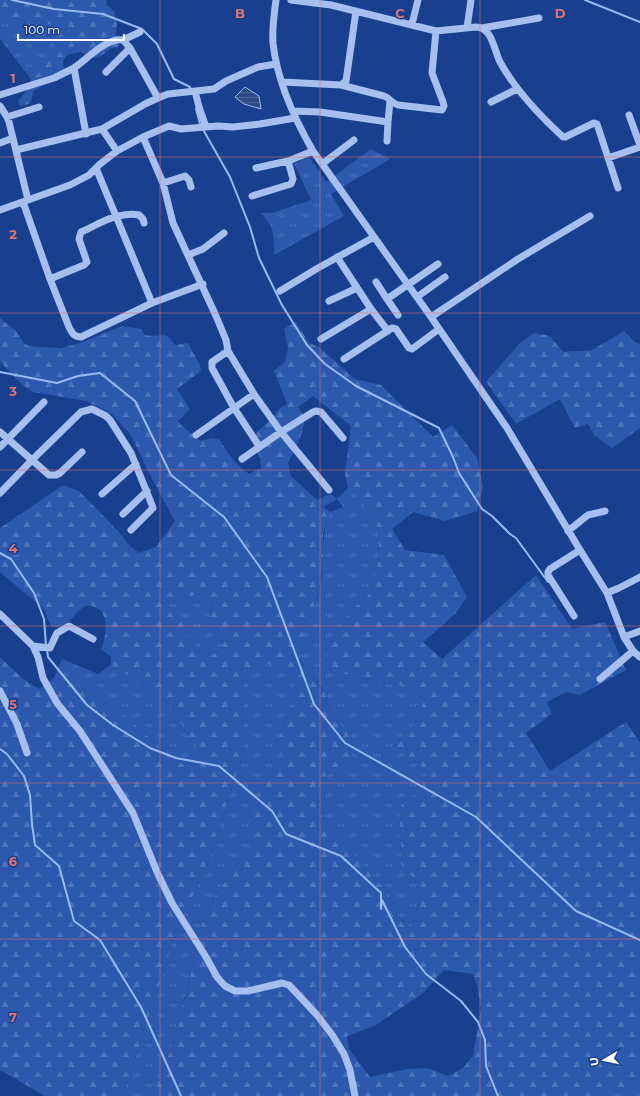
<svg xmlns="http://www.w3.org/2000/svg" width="640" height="1096" viewBox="0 0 640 1096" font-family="Montserrat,sans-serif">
	<defs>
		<pattern id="grass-tufts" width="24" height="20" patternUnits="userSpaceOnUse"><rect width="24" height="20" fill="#2c59ad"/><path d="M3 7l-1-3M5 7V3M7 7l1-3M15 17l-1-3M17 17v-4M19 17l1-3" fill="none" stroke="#4c72b9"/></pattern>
		<pattern id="forest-firs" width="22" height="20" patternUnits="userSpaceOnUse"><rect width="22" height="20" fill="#2c59ad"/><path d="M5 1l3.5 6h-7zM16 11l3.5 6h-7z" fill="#4c72b9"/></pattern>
		<pattern id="water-rules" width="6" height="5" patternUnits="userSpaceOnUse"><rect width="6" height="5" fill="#2d4a85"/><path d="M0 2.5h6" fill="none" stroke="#4c6597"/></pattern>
	</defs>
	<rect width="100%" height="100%" fill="#19408f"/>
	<path fill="url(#grass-tufts)" d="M0 19H16L43 21 54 27C58 49 50 68 31 79L0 39Z
		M371 149 390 159 331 194 344 216 274 255C274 234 275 229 261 213H272L311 200 294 163 309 157 326 182Z
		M348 488 361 499 378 528 379 555 374 586 366 598 352 609 334 636 325 653 331 671 380 683 399 685 425 699 414 724 395 745 427 771 421 792 402 802 399 832 402 850 401 864 422 888 411 930 399 918 388 893 329 827 322 815 316 793 318 779 330 774 339 723C336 720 331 716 330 711 327 706 328 699 325 693 318 679 303 672 300 655 298 636 314 610 319 591 326 563 319 539 330 512L343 507 337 499Z
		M203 593 213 602 210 616 211 622 220 632 223 651 212 654 199 652C194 645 191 637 186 629 179 616 169 615 167 597L183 598Z
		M262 658 281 671 285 672 290 677 298 692 277 741 285 763 250 810 255 836 232 872 217 892 193 943 195 956 174 1040 153 1096H123L179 923 198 885 213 848 228 800 243 753 246 735V684L249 674 256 662Z
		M62 659 98 674 111 665 129 676 152 694 164 700 173 707 185 731 200 750 193 764 178 763 125 716 75 684 54 678Z
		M623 1090H640V1096H592Z"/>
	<path fill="url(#forest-firs)" fill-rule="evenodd" d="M0 0H106L107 5 114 11 117 24 115 40 119 44 118 47 111 48 101 56 92 58 81 52 67 55 63 61 64 71 34 91C31 95 33 100 29 104L20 106 18 102C21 95 32 89 31 79 49 68 58 49 54 27L43 21 16 19H0Z
		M0 318 16 331 24 343 29 346 36 347 61 348 80 343 122 326 141 329 145 335 152 336 164 335 170 338 175 345 188 343 200 365 201 371 177 389 190 409 178 421 182 426 200 441 212 438 219 439C227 452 236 465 249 474L261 468 260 457 254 446 257 432 269 421 280 408 287 404 274 371 285 362 288 348 284 329 296 322 309 343 319 347 355 379 381 385 433 437 452 425 477 458 483 486 477 511 445 521 413 512 392 529 405 550 444 555 467 597 455 614 423 642 442 659 536 575 572 629 605 622 626 670 580 695 566 692 547 702 552 714 526 733 550 771 626 722 640 742V1090H623L592 1096H153L174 1040 195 956 193 943 217 892 232 872 255 836 250 810 271 767 284 762 277 741 298 692 290 677 285 672 275 670 262 658 256 662 249 674 246 684V735L243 753 228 800 213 848 198 885 179 923 123 1096H45L0 1070V657L22 678 39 689 54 678 75 684 125 716 178 763 193 764 200 750 185 731 173 707 164 700 152 694 129 676 111 665V657L101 649C106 638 110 613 96 608 92 606 88 604 84 607 73 612 68 632 52 626L48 620 45 610 0 572V528L63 485 79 491 119 532 128 544 138 553 156 547 175 521 148 471 131 435 111 413 86 401 33 392C22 386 8 371 0 361ZM313 396 351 426 345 474 348 488 361 499 378 528 379 555 374 586 366 598 352 609 334 636 325 653 331 671 380 683 399 685 425 699 414 724 395 745 427 771 421 792 402 802 399 832 402 850 401 864 422 888 411 930 399 918 388 893 329 827 322 815 316 793 318 779 344 769 352 757 350 735 330 713 325 693 302 664 300 653 302 641 319 590 323 561V533L330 512 323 507 337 499 331 494 317 500 291 476 288 463C293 454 304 432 304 422 304 416 301 411 298 407ZM202 593 213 602 210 616 211 622 220 632 223 651 212 654 199 652C194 645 191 637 186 629 179 616 169 615 167 597L183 598ZM444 970 473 974 477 985 481 1009 473 1056 463 1068 448 1076 427 1068 407 1069 370 1077 349 1049 347 1036 374 1026 422 994Z
		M624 331 635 342 640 344V428L612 448 594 435 588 424 575 428 560 399 516 424 486 382 520 343 534 333 550 336 563 352 592 350Z"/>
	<path fill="url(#water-rules)" stroke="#99b9f1" d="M245 87 259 96 261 109 244 104 235 97Z"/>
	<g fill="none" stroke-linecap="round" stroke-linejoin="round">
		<path stroke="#99b9f1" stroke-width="2" d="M12 0 54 9 103 14 142 29 157 44 174 79 190 87 191 90
			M585 0 640 22
			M196 109 200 124 205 133 230 177 250 227 259 258 282 305 307 345 325 364 356 386 439 428 453 457 459 473 482 509 492 516 510 534 516 538 548 582
			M0 372 57 383 78 376 100 373 135 401 171 475 224 517 267 577 314 704 345 743 476 817 576 911 640 940
			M0 553 11 559 34 593 44 619 46 645
			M47 649 48 657 87 705 113 725 150 748 176 758 219 766 272 811 286 834 341 856 381 893V909L382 900 405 947 426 974 461 1001 478 1022 485 1040 486 1066 498 1096
			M0 749 7 754 24 776 30 795 32 824 35 845 59 866 74 921 100 940 141 1007 181 1096"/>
		<path stroke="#a6bfef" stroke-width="7" d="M276 0C274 14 272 28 273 43 277 81 294 118 313 151L431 317 507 428 580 550 607 593 624 637 633 651 640 657
			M291 0 331 5 436 31 476 27C492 27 494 50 500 62 516 91 539 115 563 137H565L594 123 597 124 618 188
			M412 24 418 0
			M467 28 471 0
			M482 28 539 18
			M140 32 123 40 130 48 158 98
			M106 72 130 48
			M282 82 341 85 346 81 356 11
			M341 85 384 96C390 98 391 103 398 105L442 110 444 106 443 102 432 73 436 31
			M195 91 199 107 206 127
			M0 95 54 78 74 68
			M491 102 517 89
			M0 106 7 117 9 122 28 200
			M293 111 320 112 388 122 390 101
			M629 115 640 145
			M7 117 39 107
			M102 129 145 104 158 98 168 94 214 89 226 81 258 67 276 64
			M86 134 74 68C87 59 107 37 123 40
			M143 137 163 183 173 223 216 316 226 340 228 351 254 394 281 432 329 490
			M387 141 388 122
			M0 143 13 138
			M16 150 102 129 117 151
			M608 158 640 147
			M322 164 354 140
			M96 168 152 303
			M256 168 288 161 313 151
			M163 183 185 176 189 180 191 187
			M252 196 291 184 293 179 288 161
			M23 202 50 279 69 327C72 333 74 337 81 337L152 303 203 284
			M0 210 70 185 89 175 100 164 117 151 143 137 169 126 181 129 218 126 233 127 260 124 295 118
			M188 255 203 249 224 233
			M337 257 371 309 388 331
			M50 279 84 265 87 262 79 239 81 232C99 224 118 211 139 215L143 219 144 223
			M376 282 387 299
			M280 291 318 268 374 237
			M417 297 445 277
			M329 301 357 288
			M398 315 387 299 438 264
			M431 317 518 259 590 216
			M321 339 371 309
			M228 351 212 362V368L234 408 259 446
			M344 359 392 328 396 329 409 348 412 349 439 329
			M0 432 49 475H56L60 473 82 452
			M196 435 254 394
			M0 447 44 402
			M242 459 281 432 313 412 316 411 321 412 343 438
			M0 493 32 460 81 412 92 409 106 416 110 420 131 453 152 505 153 508 131 530
			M102 494 136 464
			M123 514 147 491
			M568 531 588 515 605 511
			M607 593 619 588 640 577
			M0 614 33 646 38 657 43 678 57 703 80 731 133 813 157 872 172 903 206 957 217 977 225 986 235 991H248L282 983 289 985 317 1015 333 1036 344 1054 350 1070 355 1096
			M574 616 548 575V572L550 569 580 550
			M624 637 640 631
			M33 646 50 648 57 633 69 626 93 639
			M600 679 633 651
			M0 691 17 724 27 753"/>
	</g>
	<path fill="none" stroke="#e47373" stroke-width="1" stroke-opacity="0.55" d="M160 0V1096M320 0V1096M480 0V1096M0 157H640M0 313H640M0 470H640M0 626H640M0 783H640M0 939H640"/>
	<g font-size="13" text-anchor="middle" font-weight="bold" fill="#e47373" stroke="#19408f" stroke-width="3" stroke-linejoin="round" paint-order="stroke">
		<text x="240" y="18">B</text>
		<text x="400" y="18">C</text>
		<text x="560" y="18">D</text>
		<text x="13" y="83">1</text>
		<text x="13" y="239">2</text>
		<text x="13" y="396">3</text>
		<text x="13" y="553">4</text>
		<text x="13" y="709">5</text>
		<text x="13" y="866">6</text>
		<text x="13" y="1022">7</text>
	</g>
	<g transform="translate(604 1060) rotate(261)" stroke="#19408f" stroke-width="3" paint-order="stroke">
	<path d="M0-3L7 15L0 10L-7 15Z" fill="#ffffff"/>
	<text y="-6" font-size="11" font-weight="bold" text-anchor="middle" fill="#ffffff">U</text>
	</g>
	<path d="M18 34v6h106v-6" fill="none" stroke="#ffffff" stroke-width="2"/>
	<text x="24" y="34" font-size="12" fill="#ffffff" stroke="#19408f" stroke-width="3" paint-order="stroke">100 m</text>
</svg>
